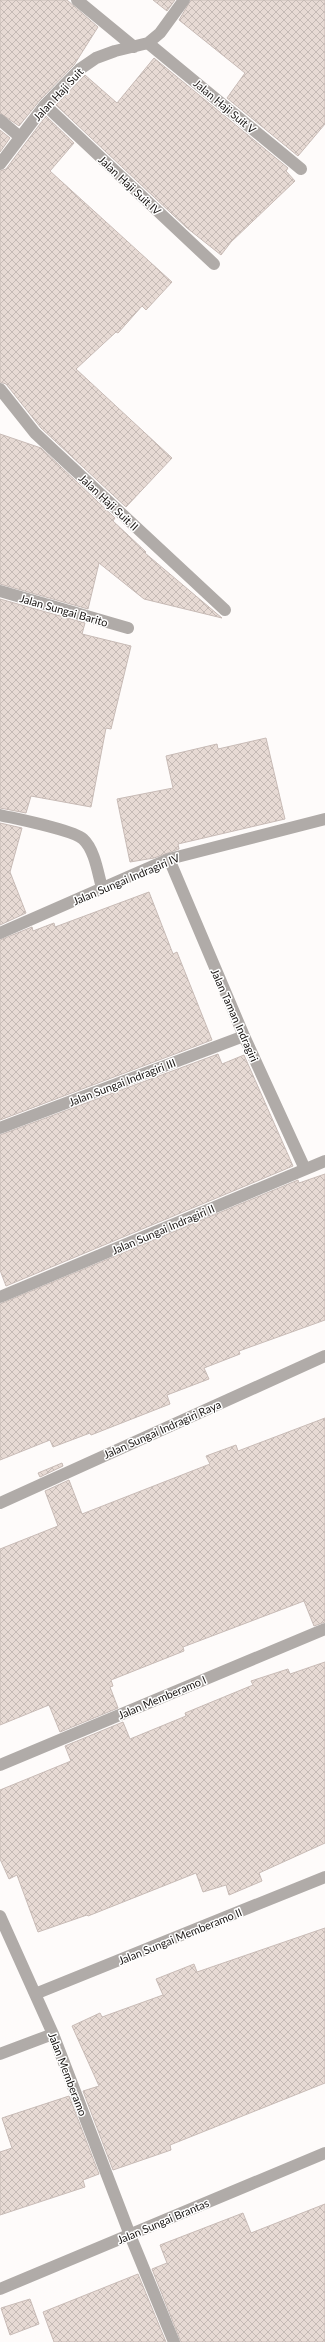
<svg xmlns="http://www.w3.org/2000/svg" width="325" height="2342" viewBox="0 0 325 2342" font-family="Lato,sans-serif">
	<defs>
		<pattern id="building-cross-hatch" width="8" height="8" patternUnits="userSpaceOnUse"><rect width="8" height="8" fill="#e7dad4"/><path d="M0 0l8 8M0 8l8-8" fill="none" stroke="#c5bab5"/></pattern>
	</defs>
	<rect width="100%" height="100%" fill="#fefbfa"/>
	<path fill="url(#building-cross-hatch)" stroke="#c8bbb6" d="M0 0H67L98 27 74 65 40 100 19 126 0 113Z
		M153 0H175L167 11Z
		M191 0H325V124L298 156 227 98 245 73 179 20Z
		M154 58 288 168 286 171 295 181 231 242 221 255 187 228 56 105 85 75 117 103Z
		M46 116 74 143 50 171 172 282 146 310 142 306 118 333 116 332 76 369 172 458 126 507 41 428 6 384 0 382V171L6 169Z
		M0 130 10 138 0 152Z
		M0 434 41 448 115 518 113 521 146 552 145 553 222 618 144 599 99 563 88 609 0 584Z
		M0 599 85 623 82 634 131 646 111 729 106 728 91 807 31 796 26 813 0 808Z
		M266 738 285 819 178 844 179 849 154 858 130 862 117 799 173 788 166 756 217 744 218 749Z
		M0 823 22 828 10 872 26 913 0 925Z
		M149 892 173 954 177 952 212 1040 0 1120V940L32 927 33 931 54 923 55 927Z
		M218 1054 222 1064 244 1055 293 1166 6 1286 0 1270V1135Z
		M325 1174V1320L239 1351 240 1354 204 1368 209 1379 167 1395 170 1404 91 1435 90 1433 53 1447 50 1440 0 1460V1304L298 1180 299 1183Z
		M325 1418V1622L314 1626 304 1601 183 1647 184 1651 111 1680 113 1686 110 1687 118 1708 60 1732 49 1705 0 1725V1549L58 1526 45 1491 69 1480 82 1514 210 1464 206 1456 236 1445 238 1451Z
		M62 1463 63 1466 40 1477 38 1473Z
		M325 1662V1843L259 1873 262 1881 229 1895 226 1885 203 1892 196 1873 88 1916 87 1915 38 1932 17 1875 9 1879 0 1859V1790L71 1761 65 1746 123 1722 130 1739 186 1716 185 1713 253 1685 251 1681 288 1669 290 1674Z
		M325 1928V2083L170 2145 171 2150 113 2170 83 2091 99 2086 72 2026 100 2013 102 2017 163 1995 156 1979 194 1964 197 1972Z
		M69 2096 99 2174 83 2180 85 2187 0 2215V2152L12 2148 2 2118Z
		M325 2204V2342H181L152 2269 167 2263 160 2245 243 2213 251 2233Z
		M138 2274 166 2342H54L43 2312Z
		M30 2299 39 2324 10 2335 1 2308Z"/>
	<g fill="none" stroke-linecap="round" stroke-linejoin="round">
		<path stroke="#b0aba8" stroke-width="12" d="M77 0 134 47
			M148 43 301 169
			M45 105 214 264
			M0 120 20 137
			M0 164 45 105 80 69 96 58 115 51 148 43 160 33 184 0
			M0 389 35 433 225 610
			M0 591 128 628
			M0 815C17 819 73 830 83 839 95 850 98 874 102 888
			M169 859 244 1036 305 1169
			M0 933 169 859 325 819
			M0 1128 244 1036
			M0 1297 325 1161
			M0 1503 325 1356
			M0 1765 325 1629
			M0 1916 53 2034 130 2235 174 2342
			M35 1994 325 1877
			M0 2054 53 2034"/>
		<path stroke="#b0aba8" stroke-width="12" d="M0 2289 325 2153"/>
	</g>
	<g text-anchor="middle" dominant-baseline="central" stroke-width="3" stroke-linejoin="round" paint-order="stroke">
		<g font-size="11" fill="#171311" stroke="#fff">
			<text transform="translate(58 94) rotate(-47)">Jalan Haji Suit</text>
			<text transform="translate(225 106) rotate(40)">Jalan Haji Suit V</text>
			<text transform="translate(130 185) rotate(43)">Jalan Haji Suit IV</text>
			<text transform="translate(109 502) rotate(43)">Jalan Haji Suit II</text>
			<text transform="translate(64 610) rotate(16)">Jalan Sungai Barito</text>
			<text transform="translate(126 879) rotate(-23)">Jalan Sungai Indragiri IV</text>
			<text transform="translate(235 1015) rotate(66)">Jalan Taman Indragiri</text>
			<text transform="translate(122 1082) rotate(-21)">Jalan Sungai Indragiri III</text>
			<text transform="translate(163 1229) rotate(-23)">Jalan Sungai Indragiri II</text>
			<text transform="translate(162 1429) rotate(-24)">Jalan Sungai Indragiri Raya</text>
			<text transform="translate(162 1697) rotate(-23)">Jalan Memberamo I</text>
			<text transform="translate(180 1936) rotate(-22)">Jalan Sungai Memberamo II</text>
			<text transform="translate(68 2074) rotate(69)">Jalan Memberamo</text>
			<text transform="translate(163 2221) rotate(-23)">Jalan Sungai Brantas</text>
		</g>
	</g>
</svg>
